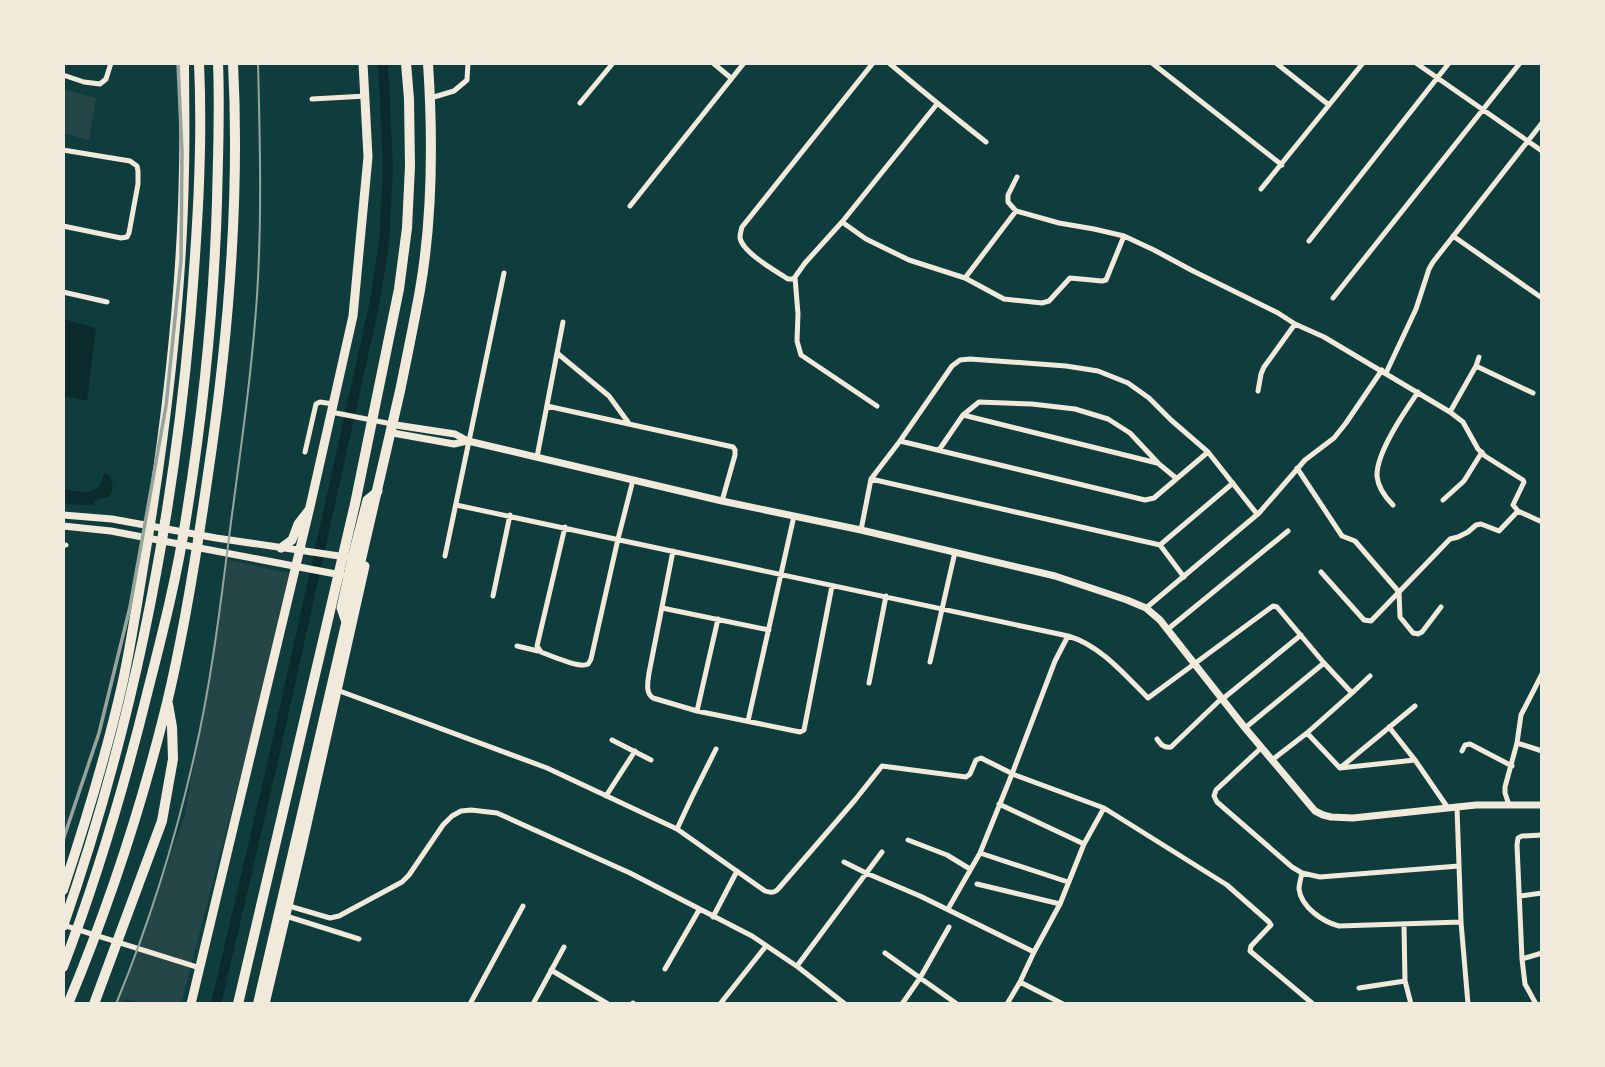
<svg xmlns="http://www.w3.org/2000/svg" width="1605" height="1067" viewBox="0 0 1605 1067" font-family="'Titillium Web',sans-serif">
	<rect width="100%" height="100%" fill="#0f3d3e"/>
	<path fill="#244646" d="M63 89 96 98 89 140 63 133Z
		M228 560 293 574 181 1004H148L124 999 121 1004H115L129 970 185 815Z"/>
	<path fill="#0a2a2b" d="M63 319 96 328 87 401 63 396Z
		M104 473 109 475C113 484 115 489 108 497L96 500 93 505 63 504V489C82 492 99 498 104 473Z"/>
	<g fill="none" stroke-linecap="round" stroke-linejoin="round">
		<path stroke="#0a2a2b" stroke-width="10" d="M216 1004 272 765 375 301 384 243 388 167 383 63"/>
		<path stroke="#f1e9da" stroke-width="5" d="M713 63 731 78
			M889 63C921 90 953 116 986 142
			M1152 63 1282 165
			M1276 63 1329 105
			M1416 63 1542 151
			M63 75 84 82 100 84 106 79 111 63
			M434 97 454 91 467 80 468 63
			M312 99 366 96
			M580 103 613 63
			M63 150 130 161 137 166 138 171V184L129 233 127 237 121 238 63 226
			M1017 177 1008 195V202L1016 211 1059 223 1094 229 1124 236 1154 250 1193 271 1278 313 1295 324 1324 337 1450 412 1463 422 1478 449 1485 456 1523 480 1524 482 1513 505 1518 511 1542 522
			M1261 189 1363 63
			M630 206 744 63
			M842 222 866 239 909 260 965 278 1016 211
			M1453 236 1542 298
			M1309 241 1449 63
			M795 277 793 279H788C776 271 743 253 740 238 740 233 741 231 742 227L873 63
			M965 278 1004 299 1042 303 1049 301 1070 278 1102 281 1106 280 1124 236
			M63 292 107 302
			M1333 298 1520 63
			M557 353 609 396 628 422
			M1476 366 1533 393
			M1386 373 1416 309 1429 269 1433 262 1542 123
			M1258 391 1261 374 1264 367 1295 324
			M547 406 733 447 735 450V455L722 501
			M877 406 801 355 797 341 798 314 795 277 805 263 842 222 937 104
			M331 412 392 424
			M1450 412 1476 366 1479 357
			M963 415 1157 463
			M900 441 1145 500 1154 498 1208 452
			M939 450 963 415 979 402 1032 404 1075 409 1108 419 1130 433 1159 464 1176 478
			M305 452 316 404 320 402 333 404
			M537 457 563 322
			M1297 468 1342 536 1355 541 1399 592 1400 617 1413 633 1418 634 1422 632 1441 607
			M871 479 1160 545 1233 483
			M1443 500 1464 481 1482 452
			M456 505 1068 636C1100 645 1125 675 1148 698L1273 606 1277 607 1324 663 1352 693 1307 733 1272 760
			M1393 505C1385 497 1378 488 1377 476 1376 453 1405 411 1418 392
			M565 527 537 646 541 652C549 655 581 669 588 664 589 663 590 661 591 659L618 539 633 480
			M861 530 871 479 900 441 952 366 960 360 970 359 1066 366 1098 371 1128 383 1149 398 1171 420 1208 452 1257 514
			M1160 545 1184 577
			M63 546 66 545
			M673 551 649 673C648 681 645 693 653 698L697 711 800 732 804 730 832 586
			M445 556 504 273
			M1321 572 1364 620 1371 621 1450 539 1458 537 1468 532 1476 525 1481 524 1499 531 1518 511
			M493 596 510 515
			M662 608 769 630
			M1146 608 1259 513 1305 460 1334 438 1346 423 1382 370
			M1168 629 1288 531
			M517 646 538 651
			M930 662 955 552
			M869 683 886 596
			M337 690 547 768 677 829 765 891C771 893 775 893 779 888L855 800 882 766 966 777 970 774 976 760 981 758 1015 775 1104 808 1227 885 1269 922 1271 925 1251 946 1250 951 1313 1004
			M1352 693 1370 676
			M697 711 718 619
			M748 721 794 516
			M1389 727 1415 760 1448 808
			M1245 728 1324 663
			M1307 733 1340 768 1415 760
			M1157 739C1161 745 1164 748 1171 747L1221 699 1225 697 1301 635
			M612 740 651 760
			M1517 743 1542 751
			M1261 748 1216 790 1214 796 1217 802 1292 867 1302 873 1320 877 1459 866
			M1462 751 1465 745 1470 744 1512 766
			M1340 768 1415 706
			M606 796 635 751
			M999 804 1084 844
			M1509 805 1505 793V787L1517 743 1521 715 1542 674
			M1457 808 1461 922 1468 1004
			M677 829 692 797 716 749
			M908 840 947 855 970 869
			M980 853 1068 882
			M844 862 866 873 920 896 1034 952 1020 982 1063 1004
			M1302 873C1301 878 1299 884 1299 889 1301 907 1323 922 1339 926L1461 922
			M977 884 1060 904
			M1520 896 1542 893
			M289 906 330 918 339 916 402 882 409 875 443 825 452 816 461 811 471 810 497 813 630 873 752 936 798 967 845 1004
			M948 909 980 853 1012 774 1055 661 1068 636
			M286 916 359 939
			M713 917 737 871
			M63 925 200 968
			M1404 925 1405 981 1411 1004
			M1034 952 1060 904 1084 844 1104 808
			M885 953 957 1004
			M1522 959 1542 953
			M797 966 882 852
			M665 969 699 910
			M551 970 608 1004
			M1359 988 1405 981
			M470 1004 523 906
			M533 1004 564 947
			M633 1004V1003
			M720 1004 766 946
			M902 1004 920 978 949 927
			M1007 1004 1020 982
			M1536 1004 1525 984 1522 959 1517 845 1518 838 1522 836 1542 835"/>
		<path stroke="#f1e9da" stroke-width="7" d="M396 425 455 434 468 441 722 501 861 530 1055 576 1127 600 1146 608 1160 620 1245 728 1315 811 1323 815 1331 817 1353 818 1476 805H1542
			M393 433 454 444 467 441
			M63 515 112 519 216 538 346 557
			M63 526 111 531 341 575"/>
		<path stroke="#f1e9da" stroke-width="9" d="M281 548 292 540 298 524 308 511
			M346 622 341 608 352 558 367 500 378 491
			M191 1004 310 507 353 316 368 157 363 63
			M265 1004 301 851 365 566"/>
		<path stroke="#f1e9da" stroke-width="10" d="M63 890C86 821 107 752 123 681 132 639 138 597 145 555 166 428 182 299 184 169 185 134 184 98 184 63
			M63 926C131 732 172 527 190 322 197 236 203 149 199 63
			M63 967C97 878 124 787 147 694 162 635 177 577 186 518 203 413 214 307 217 201 218 155 220 109 218 63
			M68 1004C109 906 142 805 167 703 185 628 197 551 208 474 228 341 240 198 233 63
			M94 1004 162 821 173 759 172 727 168 704
			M238 1004 355 504 399 289 407 228 410 166 409 99 406 63
			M258 1004 400 391C407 357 414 323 420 290 433 215 433 139 428 63"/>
		<path stroke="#97a49c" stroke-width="2" d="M116 1004C149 924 175 841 194 757 212 680 221 600 231 522 241 447 252 371 257 296 262 218 260 140 258 63"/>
		<path stroke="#97a49c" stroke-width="3.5" d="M63 840 99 733 130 607 166 406 181 260 182 152 178 63"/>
	</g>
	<rect width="1605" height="1067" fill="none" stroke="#f1e9da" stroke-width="130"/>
</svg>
